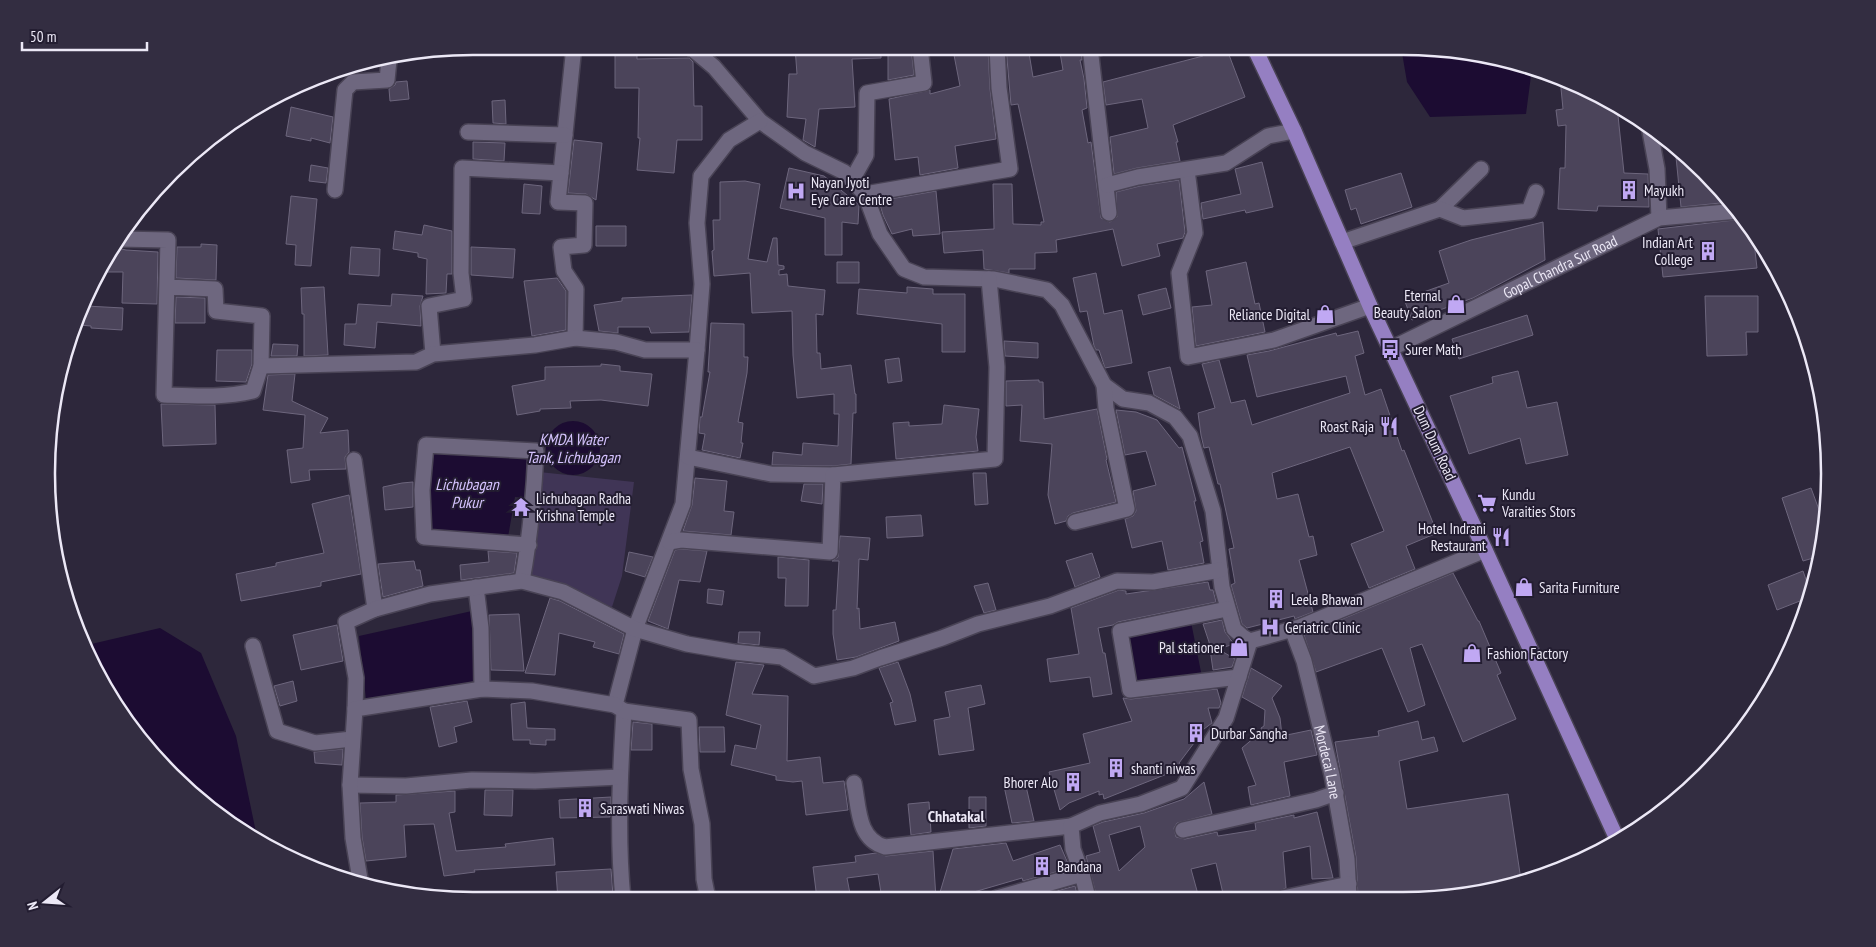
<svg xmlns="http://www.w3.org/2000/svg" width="1876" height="947" viewBox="0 0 1876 947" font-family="'PT Sans Narrow',sans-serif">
	<rect width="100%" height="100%" fill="#2d273b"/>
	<path fill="#403556" d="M539 472 634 482 622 576 612 607 563 586 526 577Z"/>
	<path fill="#1c0c32" d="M1401 47C1442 47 1493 53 1532 68L1526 114 1430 117 1407 82Z
		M546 448a27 27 0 1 1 54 0a27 27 0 1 1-54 0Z
		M430 451 534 454 526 498 515 497 508 537 431 532 425 491Z
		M472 611 477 684 366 699 359 636Z
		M1191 622 1202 677 1135 683 1129 636Z
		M160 628 201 653 236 736 257 837 172 776 90 662 85 646 87 645Z"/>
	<path fill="#4b445a" stroke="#6d667d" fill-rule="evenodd" d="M615 46H637V59L689 58 693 62 694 106H702V140H677L674 173 637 170 640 138H638L639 88H615Z
		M795 47H881V58L852 59 855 107 819 109 815 147 803 140 806 119 787 117 789 74H797Z
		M888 47H911L914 75 888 80Z
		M1006 47H1028L1033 77 1063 70 1059 47H1081L1082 60H1080L1084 79 1087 108 1082 110 1088 143 1091 142 1101 218 1110 222 1117 217 1116 192 1140 186 1179 180 1185 232 1183 238 1157 244 1160 256 1122 266 1113 229 1056 240 1057 252 1035 253V269H1009V273L984 269 983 250 944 253 942 232 994 229 993 184H1012L1013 224 1041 225V222H1044L1018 104 1011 105Z
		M1099 47H1114V54L1100 56Z
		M1201 47H1226L1245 97 1173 125 1178 142H1176L1180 161 1137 168 1114 174 1110 137 1148 128 1142 99 1106 105 1103 82 1203 56Z
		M988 49 990 89 996 139 955 146 958 168 920 175 918 157 895 160 889 99 930 90V94L960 86 954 55Z
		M1560 78 1591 90 1617 106 1624 173 1648 174 1649 207 1598 206 1597 211 1558 209 1560 168H1565L1566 125 1558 126 1556 110 1563 109Z
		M407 81 409 99 390 101 389 89 395 85 396 82Z
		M505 100 506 124 493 123 492 101Z
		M291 107 333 117 330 143 311 138V141L286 136Z
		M574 140 602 143 596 200 586 194 568 193Z
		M473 142 505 143 504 161 473 159Z
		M1686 156 1724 192 1731 202 1681 207 1676 157Z
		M1262 162 1273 207 1246 213 1245 210 1203 219 1201 203 1241 194 1235 169Z
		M311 165 328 168 326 183 309 181Z
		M789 168 824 176 859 205 858 224 842 222V255H825V218L780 208Z
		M1401 173 1412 207 1361 224 1356 208 1351 210 1345 190Z
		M745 181 760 184 748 259 767 262 773 238H777L778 265 784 266V269L779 270V275L787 274 788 286 825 290 823 315 816 314 817 353H820L821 369 851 365 855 394H856V413H853L851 464 833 466 772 465 773 452 802 455 803 443 838 446 839 414H834V394L797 398 793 355 792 311 752 313 750 273 714 276 712 251 714 250 713 220H720V182Z
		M524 184 542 186 540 214 522 213Z
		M936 191 940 234 913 236 912 229 892 234 883 215 879 201Z
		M291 196 317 199 311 266 295 265 296 245 286 244Z
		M1743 219 1753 233 1757 268 1663 277 1658 229Z
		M1543 222 1545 260 1473 298 1412 320 1404 299 1449 283 1439 251 1471 240Z
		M424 225 452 231V274H447L446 293 426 294 427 259 418 257V253L393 249 395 231 422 235Z
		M596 226H626V246H596Z
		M201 244 217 245 216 280 176 278 177 247H201Z
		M113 247 126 250 158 252 157 304 122 303 123 272H99L104 260Z
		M351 247 380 249 379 276 349 274Z
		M471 247 515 249 513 278 471 275Z
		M837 262H859V283H837Z
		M1246 262 1255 304 1259 303 1265 332 1196 346 1192 307 1212 305 1206 271Z
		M1096 273 1104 314 1122 310 1132 363 1105 368 1099 350H1096L1094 346 1087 311 1080 312 1073 278Z
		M557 278 566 291V330L532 336 524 281Z
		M324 287 328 355 304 356V314H302L301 288Z
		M907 287 933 289V294H965V352H942V324L857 314 859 289 907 293Z
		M1166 288 1171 308 1143 315 1138 295Z
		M392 294 423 296 420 306 421 326 377 322 375 348 344 345 345 324H356L358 304 391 306Z
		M692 295 689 332 651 333 649 327H618V333L599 331 594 305 622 301V298Z
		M1705 296H1758V332H1746L1747 355 1707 356Z
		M176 297 205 298V323H175Z
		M86 306 123 308 122 330 91 328V326L79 325Z
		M1527 315 1533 335 1459 359 1452 339Z
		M711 323 744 324V357H748L747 373 738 422 743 423 741 443H743L740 458 702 450 705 434 699 433 700 417H702L710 372H708Z
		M1358 331 1364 353 1355 356 1365 395 1381 389 1402 451 1404 450 1437 533 1406 546 1415 569 1369 588 1351 544 1384 531 1350 447 1272 473 1277 499 1298 494 1309 537 1313 536 1317 555 1299 560 1313 612 1295 619 1294 616 1247 628 1242 624 1231 585 1235 583 1229 549 1234 548 1220 484H1218L1209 447 1204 448 1201 435 1198 413 1215 408 1202 364 1219 360 1231 403 1245 400 1252 425 1350 393 1346 376 1257 397 1247 355 1269 351 1336 333 1337 336Z
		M1004 341 1038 343V358L1005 356Z
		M273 344 298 345 297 356H271Z
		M217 350H252V364L246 382 216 381Z
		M899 358 902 381 888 383 885 360Z
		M601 364 620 366V371L652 374 648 406 601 400 570 401 571 408 540 409V411L517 415 512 386 545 380V367L601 366Z
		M1170 367 1180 409 1154 395 1148 372Z
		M1518 371 1527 408 1557 402 1568 455 1526 464 1520 438 1469 454 1450 396 1493 383 1492 377Z
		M295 374 292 401 328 418 320 433 348 430 349 452 345 457 346 469 309 470 310 480 291 483 287 450 303 448 305 415 263 410 268 375Z
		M1039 380V382H1043L1044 419 1097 409 1107 459 1106 460 1116 502 1073 513 1068 516 1066 521 1055 524 1048 495 1052 444 1020 441 1022 405 1006 406V381Z
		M161 404 215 405 216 444 163 446Z
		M944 405 979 409 976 437 978 451 896 459 893 423 909 422V426L942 424Z
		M1116 410 1136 412 1157 420 1179 448 1182 447 1196 501H1194L1203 541 1200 542 1204 563 1168 570 1162 541 1132 548 1125 519 1133 516 1136 511 1133 491 1156 485 1146 451 1125 455Z
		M973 473H986L988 504 975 505Z
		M695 478 727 481 724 511 734 512 731 535 683 531 692 505Z
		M413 482V507L385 510 383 487 402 483Z
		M804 484H823L822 504 801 501Z
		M1811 488 1825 526 1820 556 1803 561 1782 498Z
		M349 495 361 574 321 582V586L241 601 236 574 276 566V563L324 553 312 504Z
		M921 515 923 536 887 538 886 517Z
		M840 536 870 538 868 560 859 559 857 609 859 608 860 629 895 622 899 641 856 657 837 660 833 634V610H836L839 561H832L838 557Z
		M681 549 707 551 700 582 679 580 668 629 648 621 675 550Z
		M488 551 517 553 514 573 461 580 460 565 489 562Z
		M629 552 653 557 645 577 625 571Z
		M1092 553 1100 577 1075 587 1066 561Z
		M778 557 809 560 808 606H785L786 578H778Z
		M414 561 416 570H420L423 586 383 597 378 564Z
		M1803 571 1811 594 1810 597 1777 610 1768 585Z
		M1453 573 1478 621H1479L1501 673 1497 675 1516 719 1463 742 1422 644 1410 648 1425 705 1408 712 1382 648 1316 672 1304 635Z
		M1208 582 1210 590H1213L1216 602 1118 622 1113 625 1098 628 1103 653H1105L1112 694 1093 697 1090 677 1050 682 1047 659 1079 654 1071 608 1119 590 1126 591V594Z
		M988 583 996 610 984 613 974 586Z
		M708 589 724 591 722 605 707 603Z
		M550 598 560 601 624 634 619 654 593 647 595 642 559 633 555 675 525 673Z
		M519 614 524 671 491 670 489 615Z
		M1222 620 1225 632 1234 644 1218 649 1235 659 1232 667 1213 670 1209 642 1203 624Z
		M337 625 343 661 301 670 293 635Z
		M739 632H760L759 645 738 643Z
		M736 662 764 665 752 694 788 696 787 761 820 757 823 783 844 781 848 810 806 815 802 781 793 782 776 780V776L731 765 735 745 756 749 761 725 726 715Z
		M898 662 910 694 916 721 895 725 890 703 893 702 879 668Z
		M1251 668 1282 686 1272 698 1280 718 1282 736 1311 730 1317 755 1284 762 1290 796 1251 805 1248 787 1256 785 1242 748 1262 731 1261 728 1264 726 1265 710 1242 697Z
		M293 681 297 701 280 706 274 686Z
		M981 685 985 704 968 708 974 750 939 755 934 720 950 717 945 692Z
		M1217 689 1221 703 1219 708H1208L1212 723 1192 738 1194 743 1179 763 1182 768 1104 799 1103 794 1099 795V791L1069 803 1060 810 1049 772 1090 763 1083 734 1132 721 1123 698 1131 699Z
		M467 701 472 722 454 727 457 742 439 747 430 707Z
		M525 702 527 728 555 729V740H546V745L530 744V740H513L511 704Z
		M1418 721 1422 740 1434 737 1438 751 1399 761 1407 809 1508 794 1521 880 1458 897H1358L1356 857 1335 742 1379 736 1378 731Z
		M633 722 652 724V750H631Z
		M699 727H724L725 752H700Z
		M343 749 342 765 315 763 314 752Z
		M1025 782 1034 821 1012 823 1004 786Z
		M1204 782 1212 814 1177 823 1174 828 1176 837 1185 839 1217 832 1218 836 1256 830 1255 823 1294 815V818L1317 812 1333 878 1312 879 1310 846 1283 852 1286 888 1275 893 1252 898H1224L1216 863 1191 869 1199 898H1097L1086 856 1100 852 1093 826 1103 822 1144 813 1184 799ZM1140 826 1145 847 1119 871 1109 835Z
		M485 790H513L512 816 484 815Z
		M455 791V812L449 813 456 851 506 847 505 844 553 838 555 865 474 870 475 872 444 876 434 824 404 825 406 857 366 861 362 837 360 803 396 802V795Z
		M611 797 610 817 560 818 559 800Z
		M969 797H986V826L969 828Z
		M929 802 931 832 911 835 908 804Z
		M1006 843 1013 861 1060 845 1070 868 1023 881 1022 878 967 894 938 899 953 849Z
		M933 851 936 899H882L878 874 847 878 851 899H817L813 867 856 862 855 856 876 853 886 856Z
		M611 869 613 896 584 897 585 899 558 900 556 872Z
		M1075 886 1078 898H1042V895Z"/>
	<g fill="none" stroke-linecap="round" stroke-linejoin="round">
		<g stroke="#494355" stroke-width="18">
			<g id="street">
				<path d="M574 46 558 202 585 203 584 245 561 247 564 271 576 289 575 338"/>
				<path d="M689 46 714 67 760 121 805 153 844 172 865 194 880 234 904 269 924 277 994 279 1047 290 1062 305 1104 385 1123 399 1149 403 1175 417 1190 436 1213 511 1222 587 1234 629 1243 637 1250 641"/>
				<path d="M1090 47 1109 213"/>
				<path d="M1649 126 1657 169 1659 218"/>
				<path d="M468 132 565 135"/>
				<path d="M1187 170 1195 233 1179 273 1188 357 1274 340 1370 306"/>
				<path d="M852 180 866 155 867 93 924 83 920 47"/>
				<path d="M1107 185 1138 177 1226 163 1268 136 1294 131"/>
				<path d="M335 190 345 90 353 82 387 80 389 60"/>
				<path d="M865 194 1010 169 999 88 997 47"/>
				<path d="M1440 209 1481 169"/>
				<path d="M119 239 168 240 164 395C194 396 224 398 253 391L261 366 262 316 216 311 215 289 167 287"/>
				<path d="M1342 242 1440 209 1463 218 1529 211 1536 192"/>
				<path id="s1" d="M1390 349 1659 218 1738 211"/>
				<path d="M697 350 702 284 697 223 701 176 729 140 760 121"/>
				<path d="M433 354 429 306 464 299 461 273 462 168 561 173"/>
				<path d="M261 366 416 362 433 354 535 345 575 338 616 342 645 350H697L683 504 635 629 615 705 624 711C620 774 617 837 623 899"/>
				<path d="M688 457 771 474 833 475"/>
				<path d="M354 460 375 609"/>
				<path d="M1075 522 1127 509 1106 408 1104 385"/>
				<path d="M669 542 681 540 830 552 833 475 995 459 997 367 989 279"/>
				<path d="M522 581C530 538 534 495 536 451L426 445 422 490 424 537 529 545"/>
				<path d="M476 587 481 628 482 689"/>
				<path d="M1227 609 1120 631 1130 690 1239 677"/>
				<path id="s2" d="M1292 629 1304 661 1332 775 1347 859 1349 897"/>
				<path d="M253 646 277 731 315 743 352 739"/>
				<path d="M355 709 356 678 346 622 375 609 430 594 522 581 563 592 635 629 687 644 734 652 782 657 814 676 853 668 880 658 942 638 978 624 1050 606 1117 581 1153 582 1220 570"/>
				<path d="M624 711 689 720 691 769 702 824 704 879 708 899"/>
				<path d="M854 783C859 807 857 839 885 847L1071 826"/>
				<path d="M350 785 406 786 472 780 535 781 620 777"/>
				<path d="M1183 830 1316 800 1336 793"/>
				<path d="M1082 874 1073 849 1071 826 1100 813 1141 804 1182 788 1226 718 1250 641 1300 627 1485 550"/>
				<path d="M361 885 353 838 350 785 355 709 482 689 532 691 615 705"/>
				<path d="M997 898 1082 874 1088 898"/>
				<path d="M1283 898 1349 884"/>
			</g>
		</g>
		<g stroke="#494355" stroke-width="18">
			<path id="primary" d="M1254 47 1294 131 1370 306 1485 550 1617 839"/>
		</g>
		<use href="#street" stroke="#6e677f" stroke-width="15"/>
		<use href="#primary" stroke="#957fc2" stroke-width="15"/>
	</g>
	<defs>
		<g id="building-bare" transform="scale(1.5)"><path d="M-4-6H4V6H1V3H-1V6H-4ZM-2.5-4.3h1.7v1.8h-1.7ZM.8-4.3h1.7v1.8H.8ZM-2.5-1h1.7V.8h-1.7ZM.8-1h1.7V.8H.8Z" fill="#c0a8f3" stroke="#231d31" stroke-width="2.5" paint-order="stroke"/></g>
		<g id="hospital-bare" transform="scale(1.5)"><path d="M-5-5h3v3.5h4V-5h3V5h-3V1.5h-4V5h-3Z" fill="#c0a8f3" stroke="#231d31" stroke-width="2.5" paint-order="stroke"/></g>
		<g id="shop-bare" transform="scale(1.5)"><path d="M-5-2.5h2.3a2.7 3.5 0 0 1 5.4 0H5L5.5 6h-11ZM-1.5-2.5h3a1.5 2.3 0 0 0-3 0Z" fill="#c0a8f3" stroke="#231d31" stroke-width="2.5" paint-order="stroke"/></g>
		<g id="bus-bare" transform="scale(1.5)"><path d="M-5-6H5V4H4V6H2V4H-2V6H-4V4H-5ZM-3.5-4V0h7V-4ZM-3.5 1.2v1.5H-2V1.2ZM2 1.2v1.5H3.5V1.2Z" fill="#c0a8f3" stroke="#231d31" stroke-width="2.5" paint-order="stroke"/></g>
		<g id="restaurant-bare" transform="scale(1.5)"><path d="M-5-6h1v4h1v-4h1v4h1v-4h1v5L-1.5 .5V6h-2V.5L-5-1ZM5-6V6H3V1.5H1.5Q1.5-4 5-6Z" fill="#c0a8f3" stroke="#231d31" stroke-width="2.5" paint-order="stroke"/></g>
		<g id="supermarket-bare" transform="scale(1.5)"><path d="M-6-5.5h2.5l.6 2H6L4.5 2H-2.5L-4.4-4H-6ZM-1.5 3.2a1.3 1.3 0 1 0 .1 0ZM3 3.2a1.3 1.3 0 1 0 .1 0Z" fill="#c0a8f3" stroke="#231d31" stroke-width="2.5" paint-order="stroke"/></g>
		<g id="temple-bare" transform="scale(1.5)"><path d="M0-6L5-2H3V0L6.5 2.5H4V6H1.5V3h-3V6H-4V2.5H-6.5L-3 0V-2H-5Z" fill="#c0a8f3" stroke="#231d31" stroke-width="2.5" paint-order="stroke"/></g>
	</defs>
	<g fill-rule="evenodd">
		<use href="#building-bare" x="1629" y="190"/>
		<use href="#hospital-bare" x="796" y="191"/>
		<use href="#building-bare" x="1708" y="251"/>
		<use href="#shop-bare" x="1456" y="304"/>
		<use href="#shop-bare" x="1325" y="314"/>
		<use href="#bus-bare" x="1390" y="349"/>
		<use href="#restaurant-bare" x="1389" y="426"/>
		<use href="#supermarket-bare" x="1487" y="503"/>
		<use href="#temple-bare" x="521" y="507"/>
		<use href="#restaurant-bare" x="1501" y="537"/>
		<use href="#shop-bare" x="1524" y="587"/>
		<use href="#building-bare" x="1276" y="599"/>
		<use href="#hospital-bare" x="1270" y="627"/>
		<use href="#shop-bare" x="1239" y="647"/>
		<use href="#shop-bare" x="1472" y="653"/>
		<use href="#building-bare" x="1196" y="733"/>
		<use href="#building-bare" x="1116" y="768"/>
		<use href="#building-bare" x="1073" y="782"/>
		<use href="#building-bare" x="585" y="808"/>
		<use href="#building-bare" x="1042" y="866"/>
	</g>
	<g text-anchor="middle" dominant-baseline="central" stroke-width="4" stroke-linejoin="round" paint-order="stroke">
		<g font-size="15" fill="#ece8f6" stroke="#231d31" text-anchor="start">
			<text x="811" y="182">Nayan Jyoti<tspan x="811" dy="17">Eye Care Centre</tspan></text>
			<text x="1644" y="190">Mayukh</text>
			<text x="1693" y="242" text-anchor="end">Indian Art<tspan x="1693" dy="17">College</tspan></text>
			<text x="1441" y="295" text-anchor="end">Eternal<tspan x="1441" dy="17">Beauty Salon</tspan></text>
			<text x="1310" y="314" text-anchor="end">Reliance Digital</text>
			<text x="1405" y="349">Surer Math</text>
			<text x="1374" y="426" text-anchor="end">Roast Raja</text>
			<text x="1502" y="494">Kundu<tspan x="1502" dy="17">Varaities Stors</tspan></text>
			<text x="536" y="498">Lichubagan Radha<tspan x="536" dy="17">Krishna Temple</tspan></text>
			<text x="1486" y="528" text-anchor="end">Hotel Indrani<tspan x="1486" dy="17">Restaurant</tspan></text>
			<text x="1539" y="587">Sarita Furniture</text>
			<text x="1291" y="599">Leela Bhawan</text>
			<text x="1285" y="627">Geriatric Clinic</text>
			<text x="1224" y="647" text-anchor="end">Pal stationer</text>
			<text x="1487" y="653">Fashion Factory</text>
			<text x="1211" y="733">Durbar Sangha</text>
			<text x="1131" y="768">shanti niwas</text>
			<text x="1058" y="782" text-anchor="end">Bhorer Alo</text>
			<text x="600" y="808">Saraswati Niwas</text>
			<text x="1057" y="866">Bandana</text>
		</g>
		<g font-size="15" fill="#ece8f6" stroke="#231d31">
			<text stroke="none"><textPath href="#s1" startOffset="189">Gopal Chandra Sur Road</textPath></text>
			<text transform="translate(1435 443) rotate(65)">Dum Dum Road</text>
			<text stroke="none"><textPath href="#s2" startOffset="138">Mordecai Lane</textPath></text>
		</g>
		<g font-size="16" font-style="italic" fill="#d6c4ff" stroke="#231d31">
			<text x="573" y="439">KMDA Water<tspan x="573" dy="18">Tank, Lichubagan</tspan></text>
			<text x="467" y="484">Lichubagan<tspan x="467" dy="18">Pukur</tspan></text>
		</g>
		<g font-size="16" font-weight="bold" fill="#ece8f6" stroke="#231d31">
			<text x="956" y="816">Chhatakal</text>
		</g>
	</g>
	<path d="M0 0H1876V947H0ZM473 55H1403A418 418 0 0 1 1821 473V474A418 418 0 0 1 1403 892H473A418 418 0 0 1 55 474V473A418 418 0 0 1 473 55Z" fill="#332d41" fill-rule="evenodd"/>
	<path fill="none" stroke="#ece8f6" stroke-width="2.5" d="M473 55H1403A418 418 0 0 1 1821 473V474A418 418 0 0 1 1403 892H473A418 418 0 0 1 55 474V473A418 418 0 0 1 473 55Z"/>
	<g transform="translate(45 902) rotate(253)" stroke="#231d31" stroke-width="4" paint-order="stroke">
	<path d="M0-4L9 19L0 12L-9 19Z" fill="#ece8f6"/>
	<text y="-8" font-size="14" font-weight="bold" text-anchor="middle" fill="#ece8f6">N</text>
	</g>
	<path d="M22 42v8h125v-8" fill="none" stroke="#ece8f6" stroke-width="2.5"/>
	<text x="30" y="42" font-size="15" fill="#ece8f6" stroke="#231d31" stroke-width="4" paint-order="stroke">50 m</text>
</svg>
